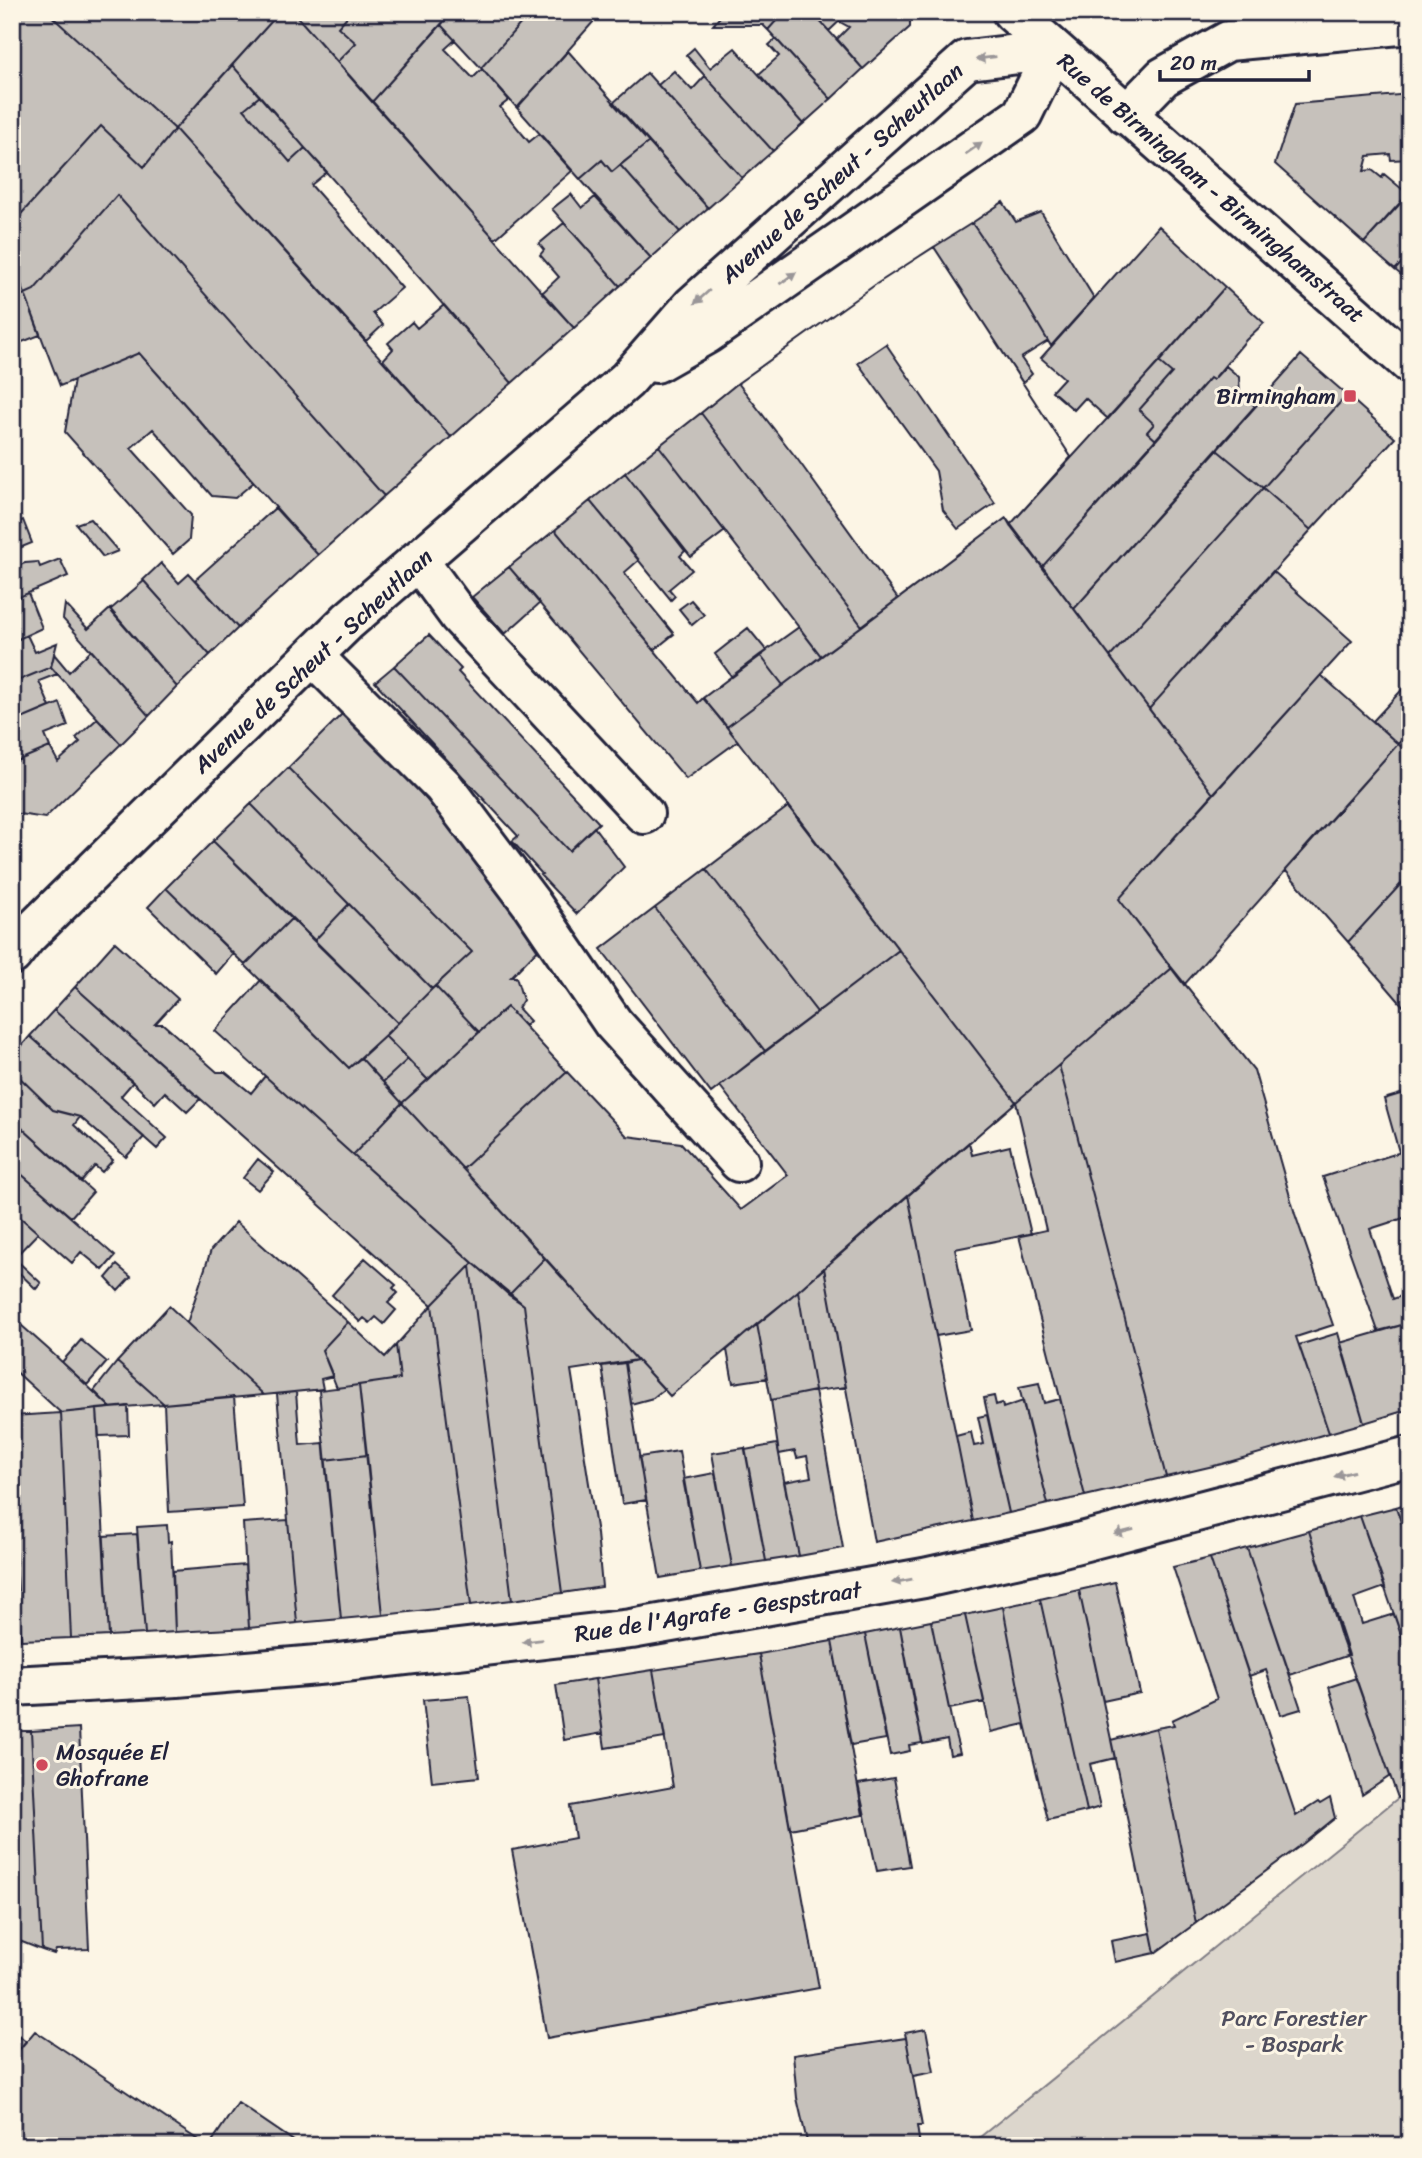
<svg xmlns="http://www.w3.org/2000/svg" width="1422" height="2158" viewBox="0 0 1422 2158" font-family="Sriracha,sans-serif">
	<rect width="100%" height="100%" fill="#fcf5e5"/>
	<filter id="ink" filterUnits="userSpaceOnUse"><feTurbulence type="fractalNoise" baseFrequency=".0143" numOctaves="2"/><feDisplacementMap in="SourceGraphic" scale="14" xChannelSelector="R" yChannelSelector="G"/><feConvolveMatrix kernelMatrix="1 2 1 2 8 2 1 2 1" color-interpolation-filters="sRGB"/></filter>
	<g filter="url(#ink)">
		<path fill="#dcd6cc" stroke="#7f7c84" stroke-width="2" d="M1410 1789V2146H969L1398 1798Z"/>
		<path fill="#c6c1bb" stroke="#22223b" stroke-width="2" fill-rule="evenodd" d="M12 12H47L175 129 144 167 101 126 12 224Z
			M47 12H280L175 129Z
			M280 12H293L574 328 512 383 232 65Z
			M293 12H351L338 27 356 43 337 62Z
			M351 12H452L372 102 337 62 356 43 338 27Z
			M452 12H531L481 68 441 25Z
			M531 12H602L517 108 481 68Z
			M724 12H784L768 30 763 25H713Z
			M784 12H812L863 69 831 99 768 30Z
			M819 12H849L829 31 815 16Z
			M849 12H910V27L863 69 837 39 849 27 840 22Z
			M441 25 455 40 445 49 473 78 482 69 509 100 500 107 529 142 539 134 572 171 495 239 372 102Z
			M776 39 831 99 803 124 759 74 779 56 769 45Z
			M694 48 710 68 735 48 803 124 773 151 686 55Z
			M568 51 649 142 612 172 602 160 580 179 517 108Z
			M232 65 260 96 244 109 290 162 305 148 327 172 311 185 402 288 373 313 383 325 366 341 175 129Z
			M674 71 692 90 705 76 773 151 742 178 658 85Z
			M647 73 742 178 708 208 613 103Z
			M1410 94V159L1391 160 1390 154 1368 156 1364 171 1372 170 1382 178 1384 174 1408 194 1364 243 1275 164 1295 104Z
			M260 96 305 148 290 162 244 109Z
			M101 126 144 167 175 129 451 437 384 496 117 195 34 290 25 294 12 263V224Z
			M649 142 708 208 680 232 620 165Z
			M602 160 612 172 620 165 680 232 651 258 580 179Z
			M1410 193V254L1395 270 1364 243Z
			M571 194 582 208 595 197 651 258 620 286 552 209Z
			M117 195 384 496 318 555 139 353 60 386 25 294 34 290Z
			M1003 202 1016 222 1041 212 1094 298 1051 346 1017 289 972 223Z
			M564 223 620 286 574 328 542 293 559 277 540 255 544 250 539 244Z
			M972 223 1017 289 1048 341 1021 358 1032 374 1023 383 934 247Z
			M1159 226 1225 287 1108 419 1085 398 1074 410 1052 391 1064 378 1041 358Z
			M934 247 1071 457 1010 525 1006 518 898 599 798 460 738 383 875 285ZM886 344 995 503 958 529 943 510 936 471 858 363Z
			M934 247 1071 457 1010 525 1006 518 898 599 798 460 738 383 875 285Z
			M1410 254V282L1395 270Z
			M16 272 25 294 12 299V273Z
			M1225 287 1264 323 1246 340 1213 380 1210 378 1156 440 1147 432 1154 424 1139 410 1172 373 1159 362Z
			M25 294 40 335 12 346V299Z
			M444 305 512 383 451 437 383 360 393 349 388 343 412 322 417 328Z
			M139 353 254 482 235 498 212 496 153 429 131 448 191 515 189 540 173 554 65 432 74 380Z
			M1301 355 1347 395 1263 488 1217 450Z
			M1159 362 1172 373 1139 410 1154 424 1147 432 1156 440 1042 567 1010 525Z
			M1226 366 1239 377 1240 393 1255 406 1074 609 1042 567 1210 378 1213 380Z
			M738 383 798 460 898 599 862 626 701 413Z
			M1347 395 1395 438 1311 530 1263 488Z
			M701 413 862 626 821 656 659 446Z
			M659 446 725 531 691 557 625 473Z
			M1217 450 1263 488 1110 657 1074 609Z
			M625 473 685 551 680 556 692 570 669 589 675 596 671 600 590 501Z
			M1263 488 1311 530 1149 709 1110 657Z
			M590 501 639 560 624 573 674 634 654 650 555 530Z
			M275 508 318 555 238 628 195 580Z
			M1006 518 1213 794 1119 899 1172 968 1016 1102 727 727Z
			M90 519 118 551 103 557 76 524Z
			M23 520 32 543 12 551V525Z
			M555 530 698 703 703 698 738 741 686 779 509 567Z
			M60 559 68 576 12 600V568L25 563 38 562 40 567Z
			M161 563 179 583 189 574 238 628 210 655 143 580Z
			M509 567 540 603 505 634 472 597Z
			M1273 571 1352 641 1213 794 1149 709Z
			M144 581 210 655 177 687 110 610Z
			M28 593 42 628 12 642V600Z
			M691 600 704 615 692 625 679 609Z
			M65 604 88 629 110 609 177 687 149 716 63 619Z
			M799 627 821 656 783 685 760 655Z
			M748 628 767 651 732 677 715 654Z
			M27 635 35 652 57 643 51 667 12 683V642Z
			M429 635 461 669 458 672 599 823 569 851 394 666Z
			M91 650 149 716 121 744 51 667 54 654 69 672Z
			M760 655 783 685 727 727 703 698Z
			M394 666 569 851 594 827 624 867 577 914 540 875 542 874 512 841 518 836 375 682Z
			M51 667 57 674 39 681 50 707 12 723V683Z
			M1321 675 1398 744 1184 985 1119 899Z
			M1410 681V731L1398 744 1373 721Z
			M60 703 68 726 45 735 50 747 12 763V723Z
			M347 709 483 864 511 909 545 942 511 977H516L523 1000 518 1008 530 1021 525 1026 507 1007 479 1032 435 986 472 952 288 768Z
			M97 719 121 744 45 818 12 813V763L50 747 58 762 80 742 76 738Z
			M1410 731V754L1398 744Z
			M1398 744 1410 754V874L1348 942 1285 870Z
			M288 768 472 952 432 989 251 804Z
			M251 804 349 904 314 941 213 841Z
			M789 806 899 950 817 1012 706 869Z
			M213 841 292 918 245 965 166 888Z
			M706 869 817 1012 765 1051 655 908Z
			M1410 874V1014L1348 942Z
			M166 888 233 954 216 974 148 907Z
			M349 904 432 989 398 1023 314 941Z
			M655 908 765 1051 711 1093 601 949Z
			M292 918 398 1023 349 1068 245 965Z
			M115 942 178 999 155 1024H163L217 1072H225L251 1093 265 1076 473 1263 432 1305 75 987Z
			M899 950 1016 1102 798 1291 670 1396 463 1169 567 1072 627 1136 681 1143 741 1210 788 1175 720 1086Z
			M1172 968 1254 1070 1295 1214 1333 1325 1296 1337 1329 1433 1222 1464 1166 1477 1059 1065Z
			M261 980 349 1068 361 1058 402 1103 353 1155 215 1031Z
			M435 986 479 1032 428 1080 385 1036Z
			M75 987 200 1099 187 1112 165 1092 155 1103 54 1010Z
			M507 1007 567 1072 463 1169 402 1103Z
			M54 1010 133 1082 121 1096 167 1138 157 1149 30 1036Z
			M30 1036 144 1137 126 1157 80 1117 53 1110 12 1070V1057Z
			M385 1036 408 1059 383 1082 361 1058Z
			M408 1059 428 1080 402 1103 383 1082Z
			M1059 1065 1166 1477 1085 1496 1019 1236 1046 1230 1016 1102Z
			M12 1070 53 1110 80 1117 74 1125 113 1160 102 1172 95 1166 81 1182 12 1119Z
			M1410 1091V1149L1399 1152 1384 1099Z
			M402 1103 545 1258 509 1295 353 1155Z
			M12 1119 93 1192 71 1217 12 1166Z
			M969 1142 972 1155 1010 1146 1031 1234 955 1249 971 1330 936 1336 908 1195Z
			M1410 1149V1216L1370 1229 1393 1299 1410 1293V1347L1402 1325 1378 1331 1323 1177Z
			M258 1159 274 1172 258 1190 243 1178Z
			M12 1166 115 1256 103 1270 81 1252 72 1263 12 1210Z
			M908 1195 973 1521 874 1542 824 1268Z
			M12 1210 38 1233 14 1258 41 1283 36 1289 12 1266Z
			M236 1222 348 1322 322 1350 333 1376 321 1379 323 1389 264 1395 187 1323 211 1250Z
			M365 1258 396 1285 393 1288 398 1293 388 1303 396 1310 384 1324 376 1317 370 1323 364 1318 360 1322 332 1295Z
			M545 1258 637 1360 571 1370 597 1534 602 1587 562 1593 524 1305 509 1295Z
			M473 1263 524 1305 562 1593 512 1600 470 1266Z
			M117 1265 131 1277 118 1291 106 1278Z
			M470 1266 512 1600 471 1605 432 1305Z
			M824 1268 846 1387 815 1391 798 1291Z
			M798 1291 815 1391 771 1400 757 1324Z
			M432 1305 471 1605 383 1615 359 1385 400 1379 396 1345Z
			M169 1306 187 1323 264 1395 164 1404 117 1362Z
			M12 1317 48 1349 111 1408 61 1413 12 1368Z
			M348 1322 385 1357 396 1345 400 1379 337 1388 322 1350Z
			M757 1324 767 1378 733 1383 727 1350Z
			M1402 1325 1410 1347V1409L1364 1423 1340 1343Z
			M1338 1333 1364 1423 1329 1433 1299 1345Z
			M81 1340 107 1362 87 1385 62 1362Z
			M637 1360 664 1389 653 1398 631 1404 625 1363Z
			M117 1362 164 1404 111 1408 94 1391Z
			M625 1363 646 1500 622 1504 602 1366Z
			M1039 1383 1044 1403 1060 1399 1085 1496 1048 1504 1019 1387Z
			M359 1385 367 1455 325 1460 319 1390Z
			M815 1391 843 1548 799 1556 784 1482 811 1477 807 1456 797 1458 795 1451 779 1454 771 1400Z
			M296 1392 300 1445 324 1443 341 1619 297 1623 277 1394Z
			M994 1396 996 1405 1002 1403 1003 1408 1023 1401 1048 1504 1009 1513 984 1398Z
			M234 1397 243 1507 169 1512 164 1404Z
			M128 1406 129 1435 99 1436 97 1409Z
			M97 1409 109 1636 71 1638 61 1413Z
			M61 1413 71 1638 21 1640 12 1494V1416Z
			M987 1415 1009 1513 973 1521 956 1436 971 1432 974 1446 984 1444 978 1417Z
			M777 1444 799 1556 766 1561 745 1450Z
			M745 1448 766 1561 732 1566 712 1453Z
			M679 1451 700 1571 660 1578 639 1457Z
			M367 1455 383 1615 341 1619 325 1460Z
			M715 1473 732 1566 700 1571 683 1479Z
			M12 1494 21 1640H12Z
			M1410 1502V1548L1396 1507Z
			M1396 1507 1410 1548V1635L1402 1638 1360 1516Z
			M1360 1516 1385 1587 1354 1598 1362 1624 1394 1614 1410 1661V1789L1398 1798 1342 1640 1309 1531Z
			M288 1520 297 1623 249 1628 243 1523Z
			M167 1525 168 1542 171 1541 175 1632 145 1634 137 1527Z
			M1309 1531 1349 1655 1290 1675 1247 1548Z
			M137 1534 145 1634 109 1636 103 1536Z
			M1247 1548 1301 1709 1281 1715 1266 1670 1249 1676 1210 1558Z
			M1210 1558 1296 1816 1318 1802 1320 1804 1330 1798 1335 1818 1304 1843 1196 1923 1156 1728 1174 1725 1172 1720 1217 1699 1173 1567Z
			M245 1565 249 1628 175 1632 173 1571Z
			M1115 1582 1140 1693 1103 1701 1079 1590Z
			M1079 1590 1115 1758 1090 1764 1100 1807 1087 1811 1040 1599Z
			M1040 1599 1087 1811 1048 1820 1025 1724 1003 1607Z
			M1003 1607 1025 1724 991 1732 965 1615Z
			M965 1615 984 1702 949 1709 931 1621Z
			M931 1621 952 1723 960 1753 950 1755 947 1739 923 1744 915 1711 900 1627Z
			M900 1627 922 1743 909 1745 910 1751 890 1755 865 1634Z
			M865 1634 886 1739 851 1745 832 1641Z
			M832 1641 863 1815 790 1829 759 1654Z
			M759 1654 819 1988 547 2038 512 1850 575 1838 570 1806 673 1787 653 1670Z
			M653 1670 665 1738 605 1748 595 1679Z
			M1356 1678 1390 1776 1362 1795 1329 1687Z
			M595 1679 603 1733 564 1740 556 1685Z
			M469 1696 479 1777 432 1782 423 1700Z
			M79 1728 89 1949 56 1950 54 1954 42 1950 31 1731Z
			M1156 1728 1196 1923 1155 1953 1111 1740Z
			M12 1731H31L42 1950 12 1938Z
			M894 1778 910 1866 877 1871 858 1784Z
			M1151 1933 1155 1953 1115 1962 1111 1941Z
			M926 2029 934 2072 913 2076 905 2033Z
			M12 2030 26 2041 12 2058Z
			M35 2031 91 2068 207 2146H12V2058Z
			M906 2038 922 2126H917L920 2146H808L797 2098 793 2055Z
			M238 2103 301 2146H209Z"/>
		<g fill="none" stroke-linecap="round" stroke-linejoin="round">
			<g stroke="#22223b" stroke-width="44">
				<path id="minor" d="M1012 12 1410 364
					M1126 115 1163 77 1228 41 1410 24
					M656 363 707 334 1022 115 1054 50
					M418 560 459 616 644 814
					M313 656 443 786 531 903 613 1023 739 1162
					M12 955 26 937 348 621 627 380 692 306 967 60 1054 50
					M12 1686 177 1677 329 1664 631 1629 924 1578 1051 1550 1410 1456"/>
			</g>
			<use href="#minor" stroke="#fcf5e5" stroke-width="38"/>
		</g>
		<defs><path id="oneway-solid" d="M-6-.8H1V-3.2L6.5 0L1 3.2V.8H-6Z" transform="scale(1.75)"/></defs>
		<g fill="#9a9698">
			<use href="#oneway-solid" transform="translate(986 58) rotate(173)"/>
			<use href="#oneway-solid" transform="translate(974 148) rotate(-35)"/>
			<use href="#oneway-solid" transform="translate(788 278) rotate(-35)"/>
			<use href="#oneway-solid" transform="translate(702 297) rotate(138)"/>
			<use href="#oneway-solid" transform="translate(1344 1474) rotate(165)"/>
			<use href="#oneway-solid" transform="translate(1124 1532) rotate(166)"/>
			<use href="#oneway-solid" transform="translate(902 1581) rotate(170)"/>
			<use href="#oneway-solid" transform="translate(532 1641) rotate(173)"/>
		</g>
	</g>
	<g fill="#d1495b" stroke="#fcf5e5" stroke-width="2.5">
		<rect x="1343" y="389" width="14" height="14" rx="3.5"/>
		<circle cx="42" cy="1765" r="7"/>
	</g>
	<g text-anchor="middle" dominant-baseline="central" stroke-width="6" stroke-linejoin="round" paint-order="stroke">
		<g font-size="23" fill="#22223b" stroke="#fcf5e5">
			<text transform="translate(842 173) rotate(-42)">Avenue de Scheut - Scheutlaan</text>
			<text transform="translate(1211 188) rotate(41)">Rue de Birmingham - Birminghamstraat</text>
			<text transform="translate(313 661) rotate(-43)">Avenue de Scheut - Scheutlaan</text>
			<text transform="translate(718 1612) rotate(-9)">Rue de l'Agrafe - Gespstraat</text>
		</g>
		<g font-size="23" fill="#22223b" stroke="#fcf5e5" text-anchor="end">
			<text x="1336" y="396">Birmingham</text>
			<text x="56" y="1752" text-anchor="start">Mosquée El<tspan x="56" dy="26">Ghofrane</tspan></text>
		</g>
		<g font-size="23" fill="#504f5f" stroke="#fcf5e5">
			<text x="1294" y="2018">Parc Forestier<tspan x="1294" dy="26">- Bospark</tspan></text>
		</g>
	</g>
	<rect width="1422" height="2158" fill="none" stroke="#fcf5e5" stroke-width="42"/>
	<rect x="21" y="21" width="1380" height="2116" fill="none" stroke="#22223b" stroke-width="2.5" filter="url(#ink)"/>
	<path d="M1160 70v10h149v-10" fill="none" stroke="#22223b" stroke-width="3.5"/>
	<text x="1170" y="70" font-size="21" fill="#22223b" stroke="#fcf5e5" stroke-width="5" paint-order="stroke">20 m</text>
</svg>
